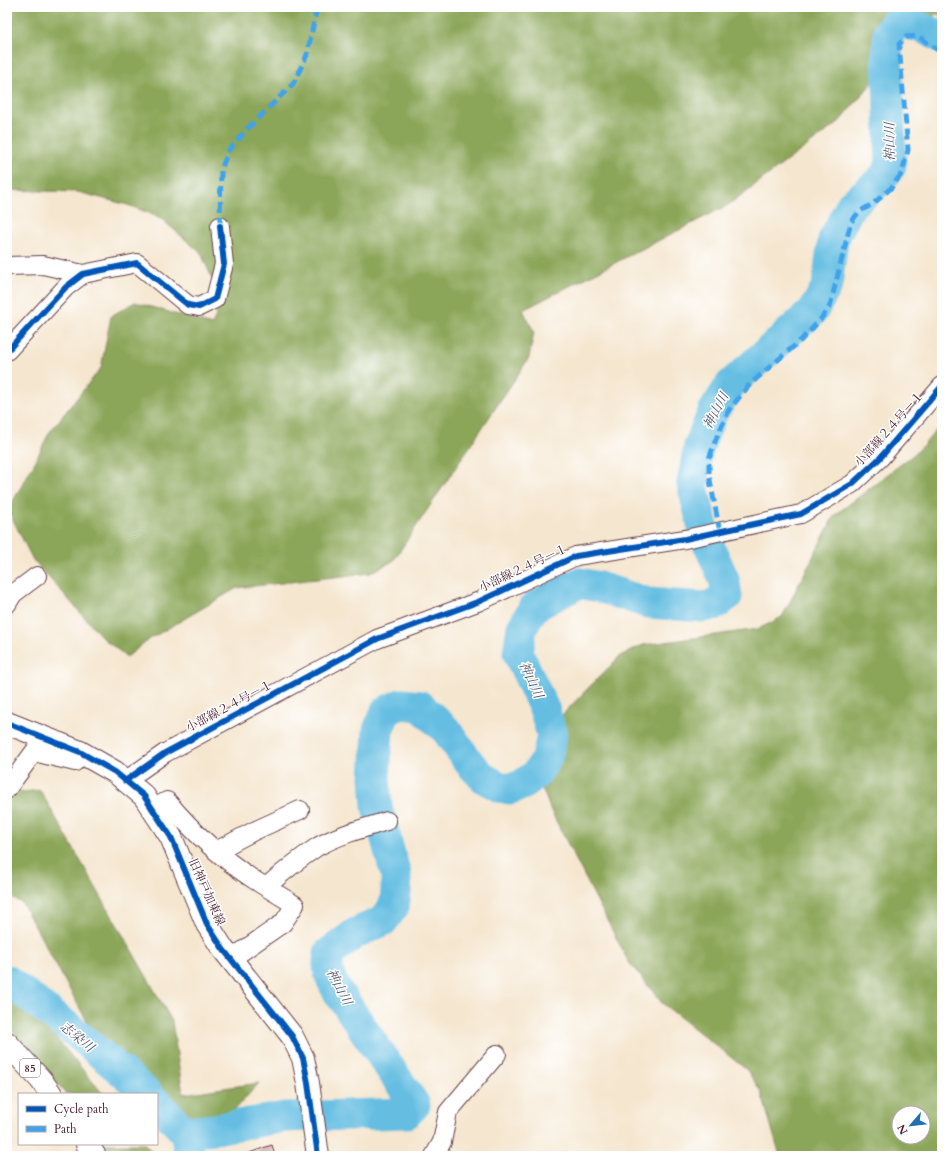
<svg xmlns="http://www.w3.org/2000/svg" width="949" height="1163" viewBox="0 0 949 1163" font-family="Cardo,'Noto Serif JP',serif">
	<rect width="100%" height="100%" fill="#fff"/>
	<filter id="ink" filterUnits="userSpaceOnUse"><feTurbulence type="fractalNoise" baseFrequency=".025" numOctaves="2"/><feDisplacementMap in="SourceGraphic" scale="8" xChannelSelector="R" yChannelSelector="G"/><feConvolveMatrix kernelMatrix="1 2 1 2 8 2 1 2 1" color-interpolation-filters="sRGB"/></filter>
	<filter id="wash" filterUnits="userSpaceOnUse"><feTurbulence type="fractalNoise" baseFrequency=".012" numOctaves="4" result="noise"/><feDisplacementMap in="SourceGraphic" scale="16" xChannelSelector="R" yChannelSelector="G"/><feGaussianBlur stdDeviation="0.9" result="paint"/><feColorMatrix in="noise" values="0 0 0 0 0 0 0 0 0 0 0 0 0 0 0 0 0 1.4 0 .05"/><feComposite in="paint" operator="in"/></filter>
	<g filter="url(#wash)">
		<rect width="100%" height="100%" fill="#f5e6cf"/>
		<path fill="#8ba658" stroke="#6a6242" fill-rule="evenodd" d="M7 7H942V15L936 14 914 24 894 38 872 83 839 122 728 205 523 310 534 332 529 358 393 561 370 573 237 588 148 640 127 657 104 639 33 560 8 510 35 462 49 433 101 368 111 316 135 302 212 325 222 301 201 253 159 217 128 205 78 192 7 190Z
			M942 424V1156H780L761 1092 747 1070 662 1003 628 961 552 813 542 788 537 763 548 736 564 713 602 674 620 656 643 645 758 629 782 617 834 516 918 451ZM899 1113H923V1137H899Z
			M40 790 172 1021 183 1094 259 1083 200 1148 157 1121V1094H127L22 903 7 895V794Z
			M7 994 47 1027 103 1094H66L31 1049 7 1026Z
			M106 1144H145L156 1156H114Z"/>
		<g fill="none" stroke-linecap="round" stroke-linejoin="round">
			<path stroke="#65bee2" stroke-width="31" d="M7 980 72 1030 148 1094
				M157 1103 185 1132 190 1156
				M185 1132 215 1129 285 1117 407 1113 415 1105 338 992C329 976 326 971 329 953L356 933 383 921 394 906 396 892V875L377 807 375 777 378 730 386 711 401 704 420 706 446 730 471 765 485 779 500 787 510 789 522 785 536 774 547 758 552 735 545 711 518 653 522 628 534 607 579 583 599 587 648 603 703 607 717 604 727 596 724 579 706 539 692 484 699 446 713 412 731 384 813 311 827 286 833 240 851 205 882 179 891 166 887 55 889 31 896 22C913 24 927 28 942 38"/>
		</g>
		<g id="blocks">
			<path fill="#ca9694" d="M272 1145 275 1156H250L249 1153Z"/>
		</g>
	</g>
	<g filter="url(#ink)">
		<use href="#blocks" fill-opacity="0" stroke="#643d44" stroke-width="1"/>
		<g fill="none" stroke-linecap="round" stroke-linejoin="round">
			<g stroke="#643d44" stroke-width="20">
				<path id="street" d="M7 266 43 265 83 274
					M7 351 66 287 83 274 137 263 188 305 199 307 215 299 224 264 220 226
					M7 604 13 594 37 576
					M125 781 165 753 377 639 480 601 576 556 685 539 801 514 852 484 880 458 942 386
					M7 789 34 752 75 762 80 752
					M152 809 167 801C192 831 221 858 253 879 267 888 281 896 295 905L283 923 231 959
					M216 851 254 831 300 810
					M266 887C282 873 299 859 317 847 338 835 364 828 387 821
					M434 1156 442 1142 448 1112 497 1054"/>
			</g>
			<g stroke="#643d44" stroke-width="24">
				<path id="secondary" d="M7 723 80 752 115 772 144 796 171 837 207 924 223 949 292 1036 303 1058 308 1083 318 1156"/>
			</g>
			<g stroke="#643d44" stroke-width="24">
				<path id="primary" d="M7 1043 41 1080 51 1094
					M87 1144 95 1156"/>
			</g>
			<use href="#street" stroke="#fff" stroke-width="18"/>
			<use href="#secondary" stroke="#fff" stroke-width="22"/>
			<use href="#primary" stroke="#fff" stroke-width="22"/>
			<path stroke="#40a2eb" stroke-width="5" stroke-dasharray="10 5" stroke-linecap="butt" d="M220 226 221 170 228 151 249 127 293 84 307 55 317 7
				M720 532 709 475V459L716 439 729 410 750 384 801 340 820 320 830 306 851 222 859 212 874 203 891 188 902 173 908 150 899 44 906 37 918 36 942 53"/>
			<g stroke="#fff" stroke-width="8">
				<path id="cycleway" d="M7 351 66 287 83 274 137 263 188 305 199 307 215 299 224 264 220 226
					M7 723 80 752 115 772 144 796 171 837 207 924 223 949 292 1036 303 1058 308 1083 318 1156
					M125 781 165 753 377 639 480 601 576 556 685 539 801 514 852 484 880 458 942 386"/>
			</g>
			<use href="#cycleway" stroke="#0057b8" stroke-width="6"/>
		</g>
	</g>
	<g text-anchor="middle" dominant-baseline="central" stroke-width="3" stroke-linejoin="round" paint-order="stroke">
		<rect fill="#fff" stroke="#80626b" stroke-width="1" x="20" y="1059" width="20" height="18" rx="3"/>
		<g font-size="11" font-weight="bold" fill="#4a1f2b">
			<text x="30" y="1068">85</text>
		</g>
		<g font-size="12" fill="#4a1f2b" stroke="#fff">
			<text transform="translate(889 429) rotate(-48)">小部線２４号－１</text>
			<text transform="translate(523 568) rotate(-25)">小部線２４号－１</text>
			<text transform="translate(229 706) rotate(-28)">小部線２４号－１</text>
			<text transform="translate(207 892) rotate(66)">旧神戸加東線</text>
		</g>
		<g font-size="13" font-style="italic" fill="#53576b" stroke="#fff">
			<text transform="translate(890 142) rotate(-91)">神山川</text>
			<text transform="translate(716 411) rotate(-62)">神山川</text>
			<text transform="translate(531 680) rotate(65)">神山川</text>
			<text transform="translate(339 987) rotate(63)">神山川</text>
			<text transform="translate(77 1037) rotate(39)">志染川</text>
		</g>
	</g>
	<rect width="949" height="1163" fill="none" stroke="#fff" stroke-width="24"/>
	<rect x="18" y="1093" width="140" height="52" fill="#ffffff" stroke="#b7a5aa"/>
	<rect x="26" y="1106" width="20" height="6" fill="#0057b8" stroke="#b7a5aa"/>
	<text x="54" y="1113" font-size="12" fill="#4a1f2b">Cycle path</text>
	<rect x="26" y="1126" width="20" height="6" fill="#40a2eb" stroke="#b7a5aa"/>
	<text x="54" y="1133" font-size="12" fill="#4a1f2b">Path</text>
	<g transform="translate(911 1125) rotate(242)"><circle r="19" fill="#ffffff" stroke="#b7a5aa"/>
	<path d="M0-3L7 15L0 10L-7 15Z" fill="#1f6fb2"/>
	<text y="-6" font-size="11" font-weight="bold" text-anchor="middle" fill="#4a1f2b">N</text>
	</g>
</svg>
